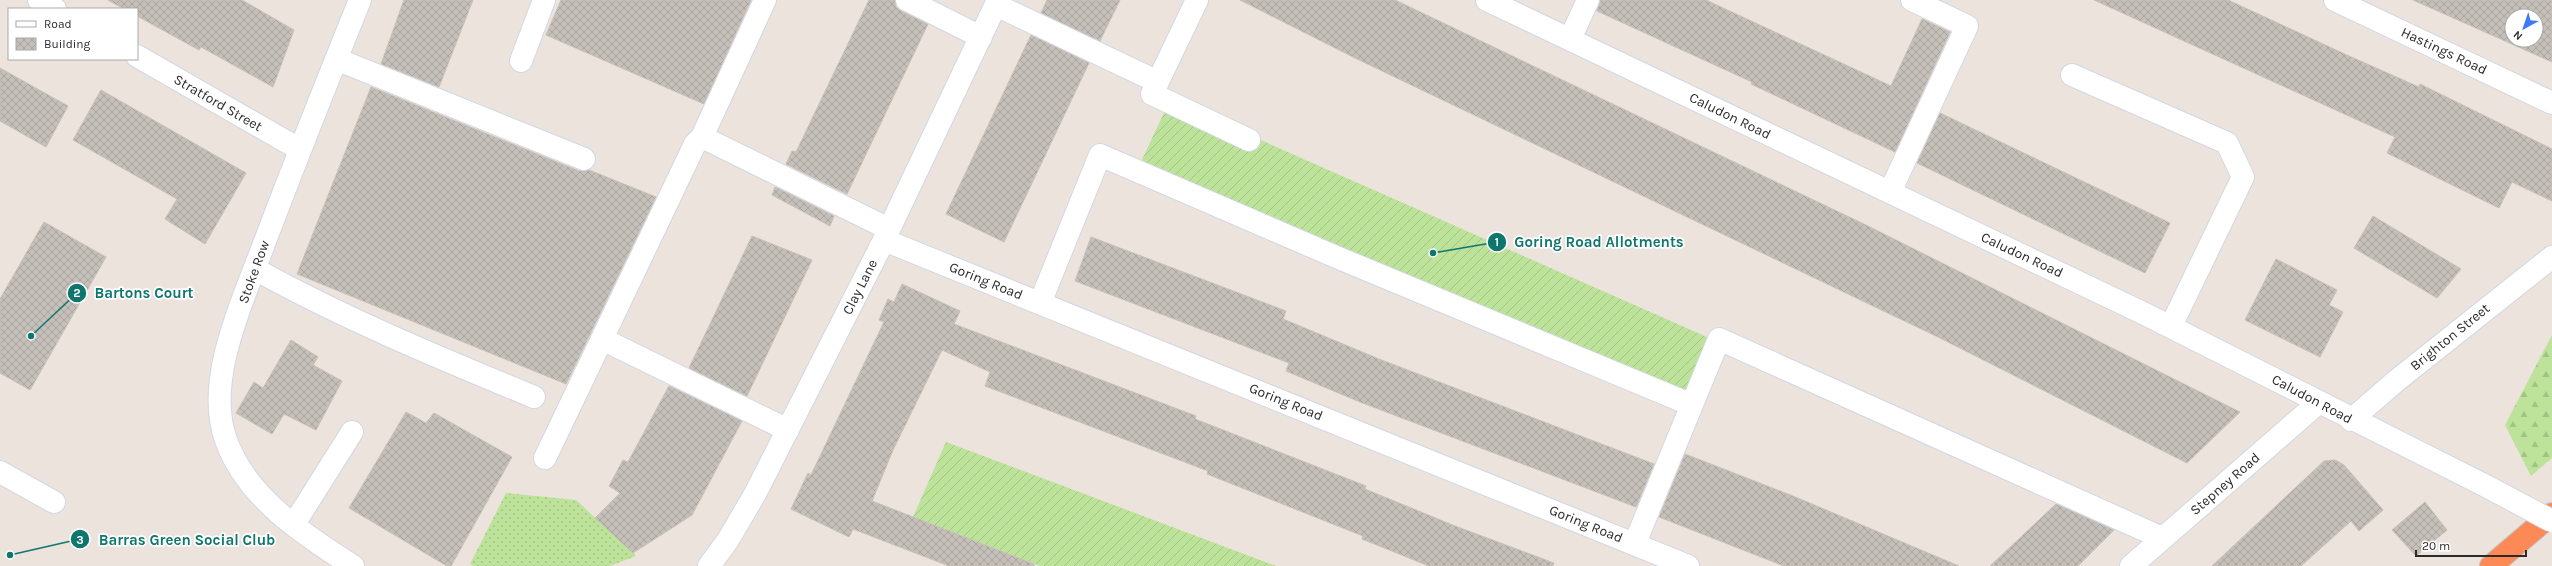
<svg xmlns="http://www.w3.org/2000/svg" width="2552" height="566" viewBox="0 0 2552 566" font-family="Karla,sans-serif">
	<defs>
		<pattern id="grass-dots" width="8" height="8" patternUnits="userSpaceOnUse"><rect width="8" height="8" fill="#bce399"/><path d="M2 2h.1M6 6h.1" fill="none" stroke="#a2c384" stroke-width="1.8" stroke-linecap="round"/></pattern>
		<pattern id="forest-firs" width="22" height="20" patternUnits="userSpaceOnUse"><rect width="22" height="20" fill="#bce399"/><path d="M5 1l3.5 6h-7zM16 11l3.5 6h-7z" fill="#a2c384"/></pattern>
		<pattern id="garden-furrows" width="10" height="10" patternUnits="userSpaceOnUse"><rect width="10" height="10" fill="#bce399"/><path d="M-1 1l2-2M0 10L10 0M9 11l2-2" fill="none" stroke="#a2c384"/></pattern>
		<pattern id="building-cross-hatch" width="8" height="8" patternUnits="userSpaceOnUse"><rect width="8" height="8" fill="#c4bfb8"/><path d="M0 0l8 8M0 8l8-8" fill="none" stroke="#a9a49e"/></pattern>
	</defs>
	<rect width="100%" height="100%" fill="#ece3dc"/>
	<path fill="url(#grass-dots)" d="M506 493 576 500 636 556 610 566H474L470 564Z"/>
	<path fill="url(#forest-firs)" d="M2552 335V458L2531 476 2505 425Z"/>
	<path fill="url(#garden-furrows)" d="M1170 100 1716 341 1689 396 1139 166Z
		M946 442 1276 566H1040L913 517Z"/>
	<path fill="url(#building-cross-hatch)" stroke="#c8bfb6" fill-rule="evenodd" d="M108 0H242L294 30 273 87 201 47 199 50 137 16V9H124Z
		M404 0H473L439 87 381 64Z
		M561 0H751L704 104 546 35Z
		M869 0H895L896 7 901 11 928 24 847 194 786 164 792 151 796 152Z
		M1047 0H1120L1100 41 1041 13Z
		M1240 0H1395L1868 226 2240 412 2187 463 1940 338 1355 58Z
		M1600 0H1706L1891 86 1922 19 1950 32 1895 152 1751 84 1752 82 1597 11Z
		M2094 0H2228L2349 56 2419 87 2420 84 2552 149V201L2512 182 2499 208 2387 153 2395 137Z
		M2413 0H2552V62ZM2512 16H2536V40H2512Z
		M1031 35 1089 63 1004 242 946 214Z
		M0 68 68 106 46 147 0 121Z
		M371 87 579 171 589 170 656 197 566 384 297 274Z
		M101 90 246 173 205 244 165 219 177 199 73 140Z
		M1940 113 2170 223 2145 273 1917 163Z
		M775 187 834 216 830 226 772 195Z
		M2373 216 2461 269 2437 298 2354 248Z
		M44 222 106 257 30 390 0 373V299Z
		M752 236 812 260 747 396 689 368Z
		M1091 237 1286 311 1283 319 1379 359 1654 464 1636 507 1360 402 1286 371 1289 363 1075 281Z
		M2276 259 2337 290 2329 305 2343 312 2320 357 2245 320Z
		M902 284 960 311 954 324 1196 416 1195 419 1366 486 1365 489 1455 526 1554 563 1553 566H1429L1362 539 1363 536 1207 474 1208 471 985 386 990 372 942 350 893 450 872 501 1034 564V566H949L853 529 849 537 791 509 808 473 811 475 884 322 879 320 888 299 894 302Z
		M291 340 318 357 313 365 342 381 316 430 284 414 272 434 236 413 254 382 263 388Z
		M669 386 742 421 692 515 633 553 595 518 620 493 609 486 623 460 628 462Z
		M406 412 426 423 434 413 512 457 451 566H447L349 508Z
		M1685 454 1793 496 1959 566H1784L1659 517Z
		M2335 460 2344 465 2383 510 2359 531 2351 521 2301 566H2212L2324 461Z
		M2425 502 2447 530 2416 556 2392 530Z
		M2056 504 2114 530 2078 566H1990Z"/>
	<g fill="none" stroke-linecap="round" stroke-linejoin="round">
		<g stroke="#d2d7e3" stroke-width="24">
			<path id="minor" d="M39 0 55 9
				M765 0 702 137 695 144 602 339 788 430
				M907 0 981 37
				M1197 0 1152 94 1249 140
				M1487 0 2145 314 2484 485
				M2335 0 2552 103
				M996 5 1158 82
				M1570 39 1588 0
				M137 56 299 149
				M336 59 584 159
				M521 61 544 0
				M2072 75 2227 143 2243 177 2171 326
				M702 137 889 229
				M1890 192 1967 26 1912 0
				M884 240 1688 566
				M255 269C345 319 440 358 534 397
				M1040 303 1100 155 1341 259 1692 405
				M2351 420 2396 381 2552 257
				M545 458 602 339
				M0 472 54 502
				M294 524 352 432
				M1635 543 1719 339 2162 538
				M353 566C304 535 246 497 226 440 216 413 219 383 225 356 235 315 252 276 267 236 297 157 328 79 360 0
				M709 566 728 540 755 494 884 240 998 0
				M2131 566 2318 403"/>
		</g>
		<g stroke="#c3c3c3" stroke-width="24">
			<path id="highway" d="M2491 566 2552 514"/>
		</g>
		<use href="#minor" stroke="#fff" stroke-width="22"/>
		<use href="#highway" stroke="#fd8956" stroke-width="22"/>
		<g stroke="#d2d7e3" stroke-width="24" stroke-linecap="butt">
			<path id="minor-bridge" d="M2484 485 2552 521"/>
		</g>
		<use href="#minor-bridge" stroke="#fff" stroke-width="22"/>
	</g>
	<g text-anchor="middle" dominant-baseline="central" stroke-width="3.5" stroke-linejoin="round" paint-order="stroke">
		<g font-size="14" fill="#2a2a2a" stroke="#fff">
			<text transform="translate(2444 51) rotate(25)">Hastings Road</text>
			<text transform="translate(218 103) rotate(30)">Stratford Street</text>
			<text transform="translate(1730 116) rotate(26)">Caludon Road</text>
			<text transform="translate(2022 255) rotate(25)">Caludon Road</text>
			<text transform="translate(254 272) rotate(-70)">Stoke Row</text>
			<text transform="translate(986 281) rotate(22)">Goring Road</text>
			<text transform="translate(860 287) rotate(-63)">Clay Lane</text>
			<text transform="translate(2450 337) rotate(-39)">Brighton Street</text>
			<text transform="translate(2312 399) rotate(28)">Caludon Road</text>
			<text transform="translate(1286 402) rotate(22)">Goring Road</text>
			<text transform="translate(2225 484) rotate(-41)">Stepney Road</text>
			<text transform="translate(1586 524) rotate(22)">Goring Road</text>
		</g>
	</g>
	<path fill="none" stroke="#0f766e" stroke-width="1.5" d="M1433 253L1497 242M31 336L77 293M10 555L80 539"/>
	<g fill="#0f766e" stroke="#fff" stroke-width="1.5">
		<circle cx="1433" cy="253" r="4"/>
		<circle cx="31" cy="336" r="4"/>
		<circle cx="10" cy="555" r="4"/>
		<circle cx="1497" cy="242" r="10"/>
		<circle cx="77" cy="293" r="10"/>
		<circle cx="80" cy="539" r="10"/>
	</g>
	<g font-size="12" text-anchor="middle" font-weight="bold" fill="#fff">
		<text x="1497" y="246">1</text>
		<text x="77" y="297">2</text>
		<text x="80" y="544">3</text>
	</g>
	<g font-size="15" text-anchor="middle" font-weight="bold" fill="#0f766e" stroke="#fff" stroke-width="3.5" stroke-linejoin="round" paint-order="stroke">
		<text x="1599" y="247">Goring Road Allotments</text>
		<text x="144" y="298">Bartons Court</text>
		<text x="187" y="545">Barras Green Social Club</text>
	</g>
	<rect x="8" y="8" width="130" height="52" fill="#ffffff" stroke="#aaaaaa"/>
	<rect x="16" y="21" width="20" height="6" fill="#ffffff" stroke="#aaaaaa"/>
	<text x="44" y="28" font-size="12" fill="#2a2a2a">Road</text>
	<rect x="16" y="38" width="20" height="12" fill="url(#building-cross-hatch)" stroke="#aaaaaa"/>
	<text x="44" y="48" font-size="12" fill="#2a2a2a">Building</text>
	<g transform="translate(2524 28) rotate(220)"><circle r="19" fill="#ffffff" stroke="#aaaaaa"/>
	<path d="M0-3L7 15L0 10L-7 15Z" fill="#3d79f9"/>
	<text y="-6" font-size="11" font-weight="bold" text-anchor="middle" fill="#2a2a2a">N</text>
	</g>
	<path d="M2416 550v6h110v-6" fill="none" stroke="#2a2a2a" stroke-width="2"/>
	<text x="2422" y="550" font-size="12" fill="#2a2a2a" stroke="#ffffff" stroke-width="3" paint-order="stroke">20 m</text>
</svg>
